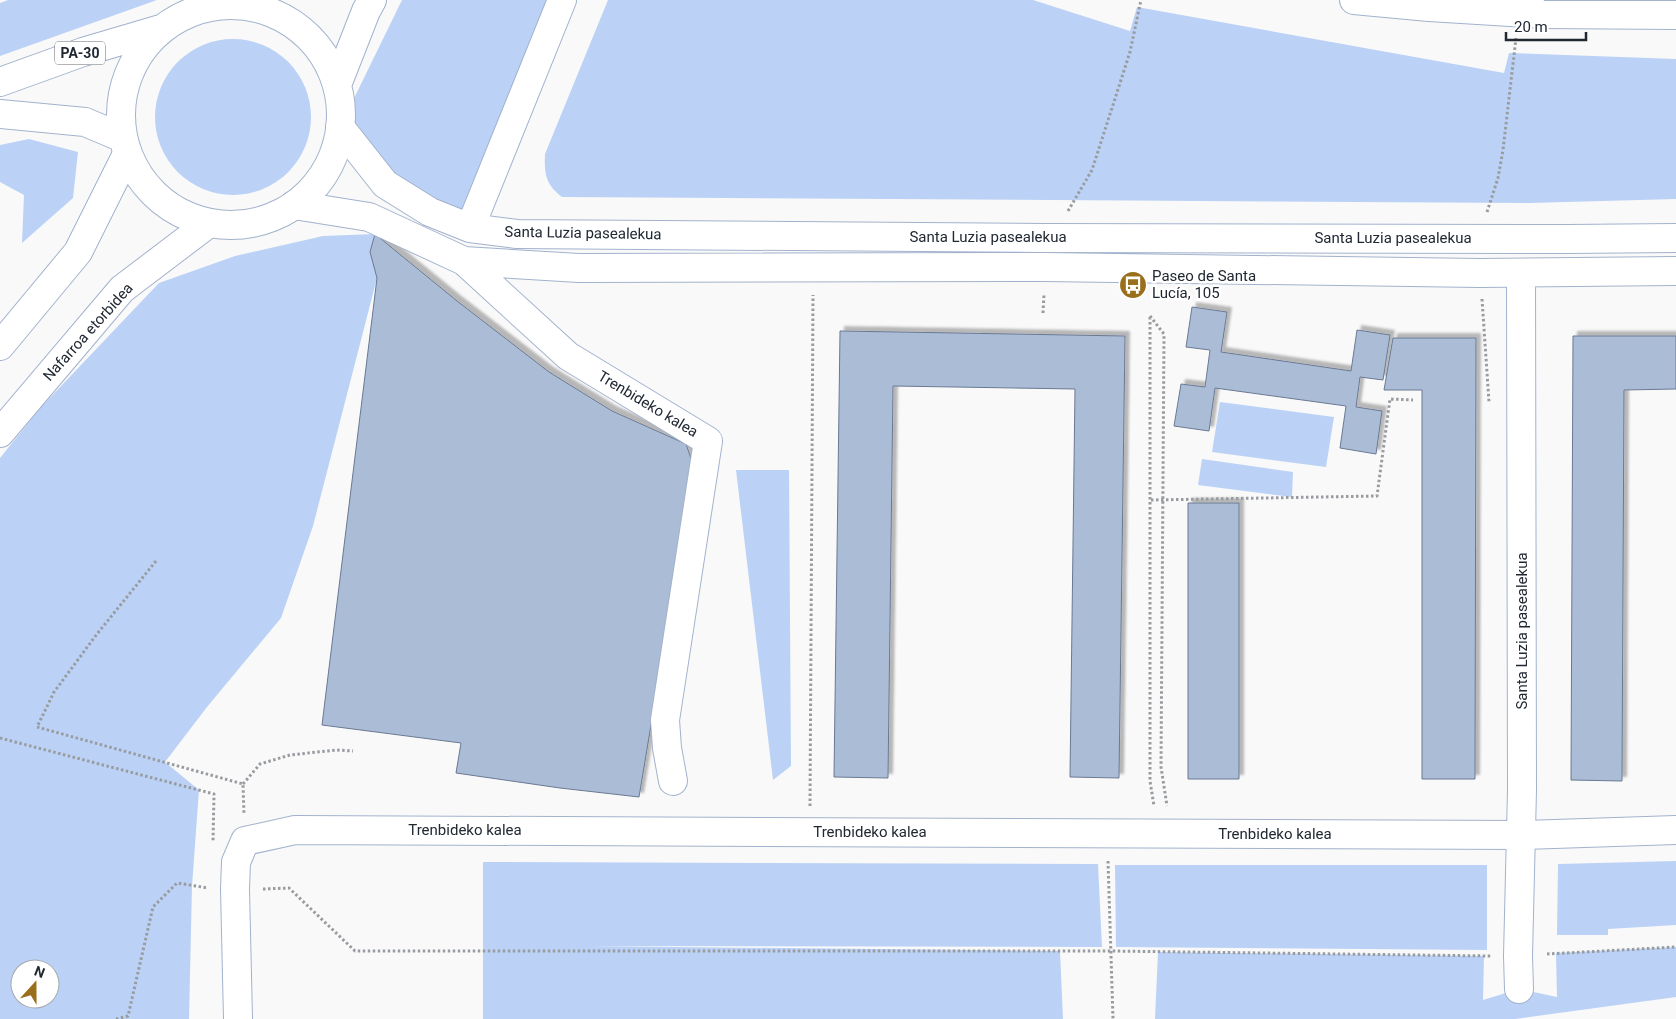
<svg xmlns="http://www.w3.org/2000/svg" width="1676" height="1019" viewBox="0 0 1676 1019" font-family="Roboto,sans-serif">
	<defs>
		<filter id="shadow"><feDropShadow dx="4.5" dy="-4.5" stdDeviation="1" flood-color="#0004"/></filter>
	</defs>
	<rect width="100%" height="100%" fill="#f9f9f9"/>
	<path fill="#bbd2f6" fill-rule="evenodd" d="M8 0H157L0 56V3Z
		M402 0H553L470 228 430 212 340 127Z
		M608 0H1033L1130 31 1137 7 1504 73 1509 53 1676 59V199L1529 203 562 197C546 185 544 174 545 154Z
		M155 117a78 78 0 1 1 156 0a78 78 0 1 1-156 0Z
		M29 139 78 152 73 198 22 243 24 195 0 182V145Z
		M375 234 377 278 313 526 281 618 207 707 165 762 199 790 192 886 189 1019H0V458L42 406 159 283 235 256 323 236ZM20 969H50V999H20Z
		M1220 402 1334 417 1326 467 1212 452Z
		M1202 459 1293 472 1292 497 1198 485Z
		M736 470H789L791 766 773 780Z
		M1676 861V925L1608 929V935H1557L1558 864Z
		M483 862 1098 864 1102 947 584 946 1060 951 1063 1019H483Z
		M1115 865H1487V950L1116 947Z
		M1676 947V997L1515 1019H1155L1158 952 1484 956 1483 1000 1519 989 1557 997 1556 953Z"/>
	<path fill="#abbcd7" stroke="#6a7992" filter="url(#shadow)" d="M375 234 457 301 549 372 612 411 686 444 694 467 639 797 560 788 456 773 461 743 322 725 377 278 370 252Z
		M1192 307 1227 312 1221 352 1351 371 1357 330 1390 335 1383 380 1360 377 1356 407 1382 411 1376 454 1340 448 1346 406 1215 388 1209 431 1174 426 1181 384 1205 387 1210 350 1186 347Z
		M840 331 1125 336 1119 778 1070 777 1075 389 893 386 888 778 834 777Z
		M1573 336H1676V389L1624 390 1622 781 1571 780Z
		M1393 338H1476L1475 779H1422V390H1384Z
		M1188 503H1239V779H1188Z"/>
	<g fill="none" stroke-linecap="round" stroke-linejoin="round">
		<g stroke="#a2b2cd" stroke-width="30">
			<path id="minor" d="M1354 0 1429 7 1543 14 1676 15
				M340 127 385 184 430 212 470 228 517 234 1044 238 1567 239 1676 238
				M294 205 369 217 464 261 579 268 1044 267 1480 273 1676 271
				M470 228 562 0
				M464 261 568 356 708 441 665 720 667 748 673 781
				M1519 989 1518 956 1522 790 1521 273
				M238 1019 235 889 236 862 245 841 295 830 1522 835 1676 830"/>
		</g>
		<g stroke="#a2b2cd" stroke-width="30">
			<path id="major" d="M0 346 78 252 127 154
				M0 433 122 289 209 223"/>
		</g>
		<g stroke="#a2b2cd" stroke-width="30">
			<path id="highway" d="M121 115a110 110 0 1 1 220 0a110 110 0 1 1-220 0Z
				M0 82 83 52 161 29
				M337 85 366 11 372 0
				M0 114 85 122 123 138"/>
		</g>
		<path stroke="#989ca0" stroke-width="3" stroke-dasharray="2.5 2.5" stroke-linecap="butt" d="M210 0 215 6
			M1068 211 1092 170 1130 52 1141 0
			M1487 212 1498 178 1503 150 1516 38
			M1482 299 1489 402
			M1043 313 1044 294
			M1150 316 1164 334 1161 767 1167 806
			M1150 317V781L1154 806
			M1151 500 1377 496 1390 399 1413 400
			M156 561 97 634 54 692 37 727 243 784 244 815
			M0 738 214 794 213 842
			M243 784 260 764 290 755 336 750 353 751
			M810 806 813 295
			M1108 861 1113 1019
			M263 889 289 888 355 951H1111L1491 956
			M1547 954 1676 947
			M116 1019 128 1016 153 907 177 883 208 888"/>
		<use href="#minor" stroke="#fff" stroke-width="28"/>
		<use href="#major" stroke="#fff" stroke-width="28"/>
		<use href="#highway" stroke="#fff" stroke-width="28"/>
	</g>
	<defs>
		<g id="bus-disc" transform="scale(1.4375)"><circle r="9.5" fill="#996f1c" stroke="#fff"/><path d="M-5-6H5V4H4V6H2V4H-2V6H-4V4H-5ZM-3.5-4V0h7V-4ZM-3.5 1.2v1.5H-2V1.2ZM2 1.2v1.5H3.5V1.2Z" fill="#fff"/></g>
	</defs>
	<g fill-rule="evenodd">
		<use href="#bus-disc" x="1133" y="285"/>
	</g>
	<g text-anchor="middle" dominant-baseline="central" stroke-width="5" stroke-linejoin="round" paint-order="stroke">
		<rect fill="#fff" stroke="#646870" stroke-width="1" x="55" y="41.5" width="50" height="23" rx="4"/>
		<g font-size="14" font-weight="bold" fill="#212832">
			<text x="80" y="53">PA-30</text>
		</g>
		<g font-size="15" fill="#212832" stroke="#fff">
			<text transform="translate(583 233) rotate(1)">Santa Luzia pasealekua</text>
			<text x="988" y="237">Santa Luzia pasealekua</text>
			<text x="1393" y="238">Santa Luzia pasealekua</text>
			<text transform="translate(88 332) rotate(-48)">Nafarroa etorbidea</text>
			<text transform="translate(648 404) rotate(31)">Trenbideko kalea</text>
			<text transform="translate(1522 631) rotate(-90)">Santa Luzia pasealekua</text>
			<text x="465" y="830">Trenbideko kalea</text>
			<text x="870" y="832">Trenbideko kalea</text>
			<text x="1275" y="834">Trenbideko kalea</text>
		</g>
		<g font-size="15" fill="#212832" stroke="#fff" text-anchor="start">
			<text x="1152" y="276">Paseo de Santa<tspan x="1152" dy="17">Lucía, 105</tspan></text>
		</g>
	</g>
	<g transform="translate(35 984) rotate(21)"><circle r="24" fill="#ffffff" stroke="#a6a9ad"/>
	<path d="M0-4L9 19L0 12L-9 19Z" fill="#996f1c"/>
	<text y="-8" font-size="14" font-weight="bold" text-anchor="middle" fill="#212832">N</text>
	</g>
	<path d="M1506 32v8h80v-8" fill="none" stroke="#212832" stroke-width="2.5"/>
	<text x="1514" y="32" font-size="15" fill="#212832" stroke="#ffffff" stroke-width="4" paint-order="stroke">20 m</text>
</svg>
